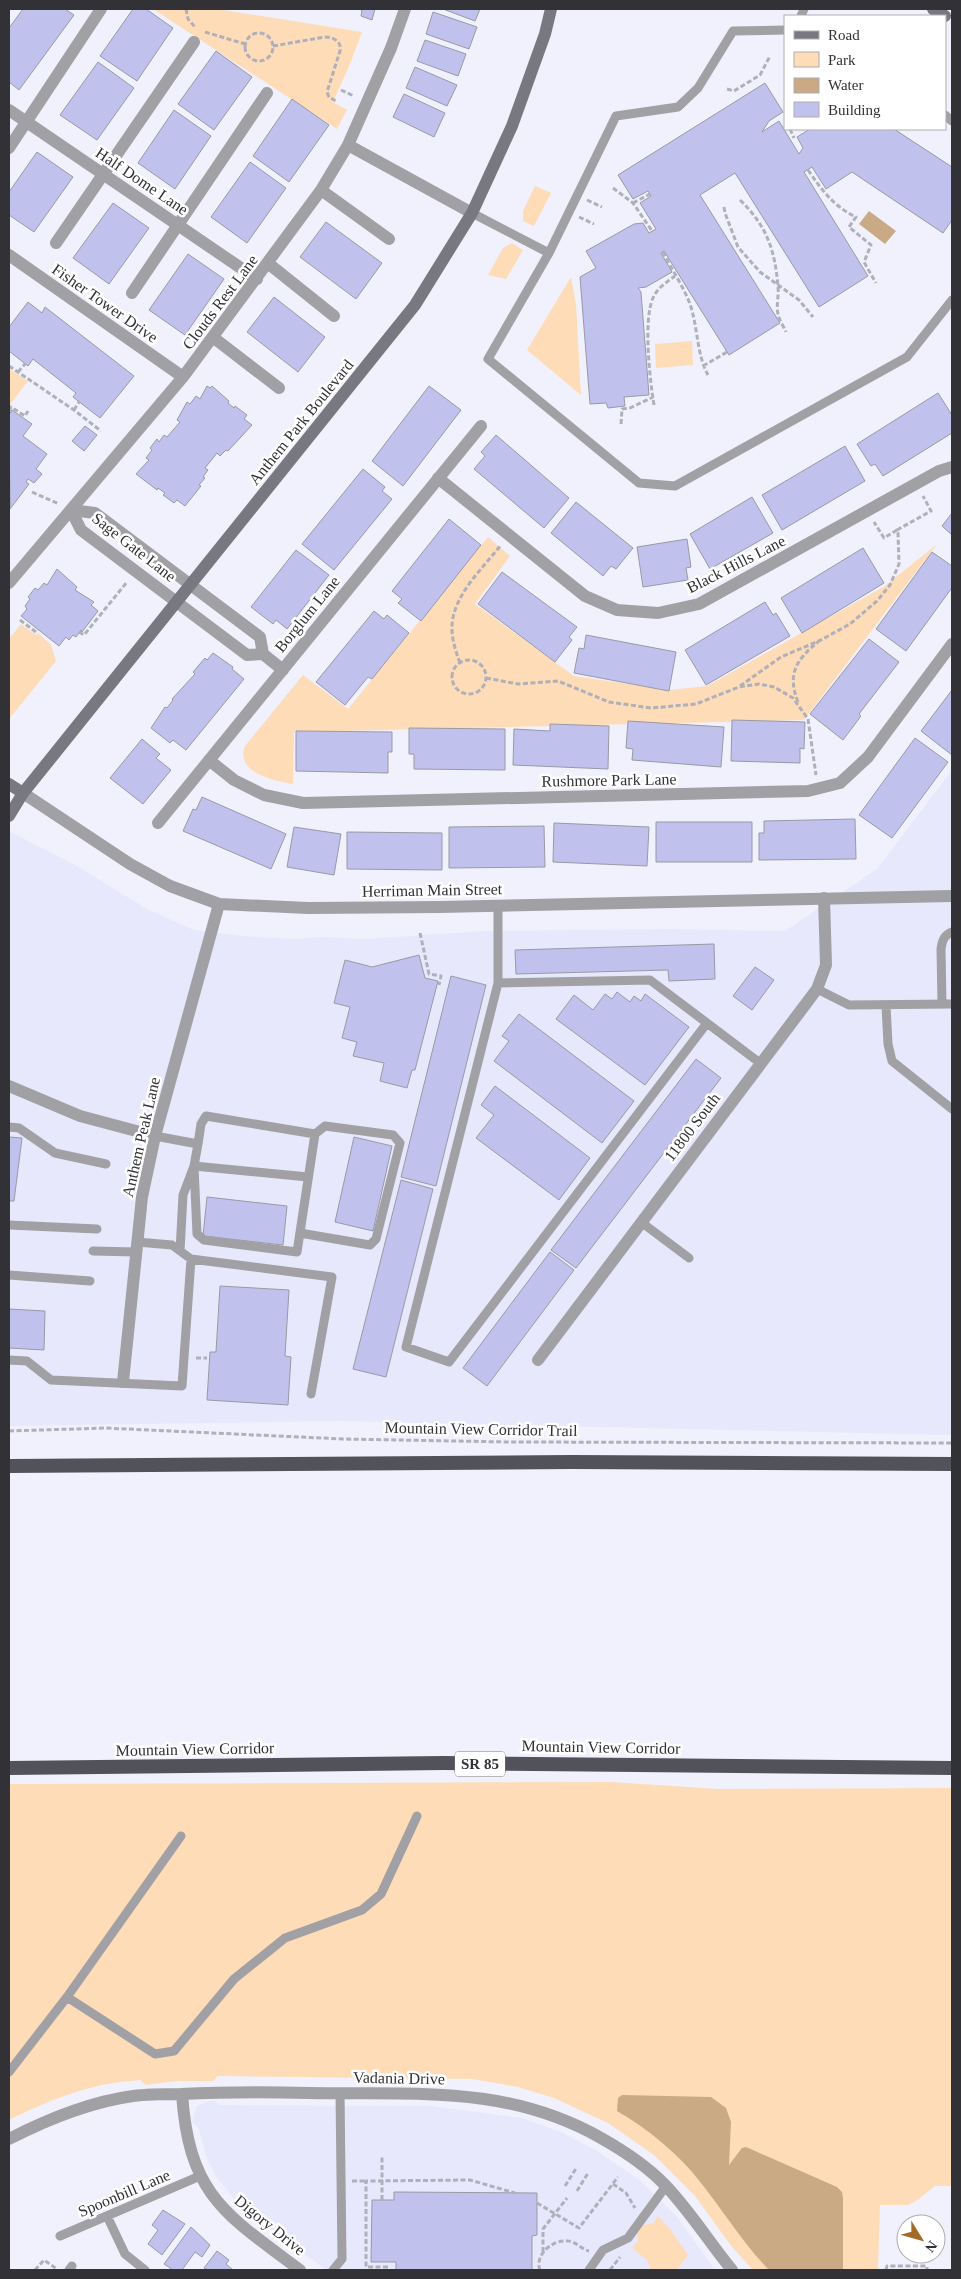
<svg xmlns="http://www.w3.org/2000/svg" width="961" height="2279" viewBox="0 0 961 2279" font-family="Georgia,serif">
	<rect width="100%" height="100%" fill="#f0f1fd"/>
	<path fill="#e8e8fc" d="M952 770V1435L338 1421 9 1426V831L77 866 147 909 194 930 242 936 294 939 322 937 365 939 484 931 670 929 785 931 877 869Z
		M213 2100 220 2105 431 2106 522 2118 561 2132 597 2151 641 2181 678 2218 715 2270H326L241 2208 215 2175 206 2156 199 2129 192 2122 197 2106Z"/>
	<path fill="#fddcb7" d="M153 9H217L362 32 350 64 333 102 347 110 337 129Z
		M535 186 551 193 534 226 523 221V211Z
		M512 243 523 250 506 279 488 275 503 248Z
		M571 277 576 304 581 395 527 350Z
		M692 341 693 365 656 368 655 344Z
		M9 369 28 381 9 406Z
		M488 537 510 556 475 604 574 676 669 690 707 686 885 586 937 544 804 720 294 732 293 784C274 781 235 773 245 746L303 675 348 709Z
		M21 624 36 635 38 633 51 645 56 661 9 719V639Z
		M610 1782 719 1789 952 1788V2186H935L916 2201 908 2205H880L878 2270H753L732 2247 695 2196 654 2155 608 2123 554 2098 518 2087 472 2079 218 2076 213 2081H177L146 2085 140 2080C133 2081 127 2081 120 2082 85 2086 40 2104 9 2120V1784Z
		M658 2216 671 2230 688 2255 677 2270H651L647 2260 632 2248 638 2241 637 2233 641 2226 653 2223Z"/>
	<path fill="#caa985" d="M869 211 896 231 885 244 859 224Z
		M622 2095 711 2097 726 2108 731 2122 729 2165 742 2148 746 2147 837 2187 842 2192 843 2198V2270H769C743 2243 724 2212 701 2183 679 2154 648 2129 617 2111L618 2098Z"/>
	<path fill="#c1c1ee" stroke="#9999a5" d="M23 9H65L74 15 19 90 9 82V28Z
		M133 9H146L173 28 137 81 100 56Z
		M357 9H375L372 20 361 16 362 10Z
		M443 9H480L475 21Z
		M433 12 477 27 469 49 426 34Z
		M425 40 466 54 458 76 417 61Z
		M216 51 252 77 214 130 178 104Z
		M98 62 134 88 97 140 60 115Z
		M415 67 457 85 447 106 406 88Z
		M765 83 783 112 769 121 762 132 779 121 799 154 803 148 797 137 810 129H894L952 167V220L943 233 852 172 826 189 812 167 804 172 868 276 819 307 735 173 700 195 780 323 729 355 664 251 661 253 672 272 646 287 638 288 641 292 649 395 624 397 625 406 608 408 606 403 590 404 580 277 596 268 586 251 634 224 643 223 649 233 656 229 640 203 651 196 648 191 633 199 618 175Z
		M404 94 445 113 434 137 393 117Z
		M292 99 329 125 289 182 253 156Z
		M174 110 211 136 175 189 138 163Z
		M37 152 73 177 34 232 9 215V192Z
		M250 162 286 188 247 243 211 217Z
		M113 203 149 228 109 284 73 258Z
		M326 222 382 263 356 299 300 257Z
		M188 254 224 279 185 335 149 310Z
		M274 297 325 337 298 372 247 332Z
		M28 302 42 313 45 307 134 376 100 418 73 397 76 393 33 359 28 366 9 351V327Z
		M207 386 210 388 212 386 229 401 228 403 234 408 235 406 247 415 244 419 252 425 228 451 226 450 220 456 217 453 205 468 208 470 203 477 205 478 199 485 201 486 185 506 177 500 174 503 163 495 165 493 158 488 157 490 136 474 149 460 146 458 152 450 150 448 157 439 159 442 164 435 167 437 180 422 177 420 187 402 190 404 196 396 200 399Z
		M429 386 461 410 403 486 372 461Z
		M938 393 952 415V433L883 476 875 464 871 466 857 444Z
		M12 410 32 424 23 436 47 454 36 469 42 474 34 483 28 479 26 482 29 484 10 509 9 415Z
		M85 426 97 435 84 451 72 441Z
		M496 435 569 498 544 528 474 469 485 456 481 452Z
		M845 446 865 481 782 530 762 495Z
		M363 469 385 487 382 491 392 499 334 570 302 544Z
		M752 497 773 533 710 569 690 534Z
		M576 502 633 548 616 569 611 566 603 576 551 533Z
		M952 513V535L942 526Z
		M449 519 481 545 421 621 398 603 402 599 392 591Z
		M687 539 691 567 686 568 688 580 643 587 637 547Z
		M863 548 884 583 802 633 781 598Z
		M296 550 329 575 287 629 276 620 273 624 251 607Z
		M932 552 952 566V591L951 589 906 651 876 629Z
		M57 569 77 587 75 590 94 602 91 605 98 611 82 632 81 630 76 637 73 635 69 640 66 637 59 646 21 616 27 609 25 606 30 599 28 597 35 588 38 590 44 583 47 585Z
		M502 572 577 627 569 637 572 640 555 662 478 604Z
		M765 602 773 615 776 613 790 636 706 685 685 650Z
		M374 611 384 619 387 615 409 633 372 679 368 677 345 705 316 682Z
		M586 635 676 652 669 691 574 673 579 648 584 649Z
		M869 639 899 662 859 714 861 716 843 740 810 714Z
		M213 653 233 667 232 669 244 679 186 750 173 740 170 743 151 728 165 707 167 708 173 700 172 699 195 674 193 672 205 658 207 660Z
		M952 690V755L921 731Z
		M732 720 805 722 804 749 800 748V763L731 761Z
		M628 721 724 727 721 767 632 760 633 749 626 748Z
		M550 724 609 726 608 769 513 765 514 729 550 731Z
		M409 728 505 729V770L414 769V754H409Z
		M296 731 392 732V752H388V773L296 771Z
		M915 738 948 762 892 838 859 815Z
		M142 739 160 754 156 758 171 770 143 804 110 778Z
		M202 797 286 834 271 869 183 831 193 809 196 810Z
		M855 819 856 859 759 860V833H764V821Z
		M656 822H752V862H656Z
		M554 823 649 827 647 866 553 862Z
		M544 826 545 867 449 868V827Z
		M294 827 341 834 334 875 287 867Z
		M347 832 442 833V870L347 869Z
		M714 944 715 979 669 981 668 970 516 974 515 950Z
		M419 955 425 978 438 981 415 1070H412L407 1088 380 1081 384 1063 353 1056 357 1042 342 1038 350 1007 334 1003 345 960 372 967Z
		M755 967 774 980 752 1010 733 996Z
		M451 976 486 985 436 1186 401 1177Z
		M617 992 630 1002 634 996 641 1001 645 994 689 1027 645 1085 556 1019 574 995 593 1010 605 994 612 999Z
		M519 1014 634 1101 602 1143 494 1061 509 1041 502 1036Z
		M696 1059 721 1078 576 1268 551 1250Z
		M495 1086 590 1158 559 1200 476 1138 494 1115 481 1105Z
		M9 1137 22 1138 14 1201H9Z
		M354 1137 392 1146 373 1231 335 1222Z
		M401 1180 433 1189 386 1377 353 1369Z
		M207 1197 287 1206 283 1245 203 1236Z
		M550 1252 574 1270 487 1386 463 1368Z
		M220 1286 289 1290 285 1356 291 1357 288 1405 207 1400 210 1352H216Z
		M9 1309 45 1311 44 1350 9 1348Z
		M394 2192 537 2193V2235L532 2236V2270H396V2262H371L372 2200H394Z
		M163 2210 185 2224 162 2255 148 2244 158 2230 152 2225Z
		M191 2227 210 2245 202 2257 195 2252 182 2270H173L164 2264Z
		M217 2251 229 2260 226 2264 233 2270H208L204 2268Z"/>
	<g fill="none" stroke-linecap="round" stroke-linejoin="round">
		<path stroke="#b0b0ba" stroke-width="3" stroke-dasharray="5 2.5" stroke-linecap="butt" d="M186 9 188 19 195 27
			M205 32 245 44
			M245 47a14 14 0 1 1 28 0a14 14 0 1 1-28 0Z
			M273 46 325 37C334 37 342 42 340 51L327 92 329 97 336 101
			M727 89 734 91 760 75 770 56
			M341 90 354 96
			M790 129 794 138
			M808 170C822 190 833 206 856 217L849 227 871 245 864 262 876 283
			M613 188 633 203 652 231
			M587 200 602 207
			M740 200C767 226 775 250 778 287 779 295 776 306 778 314 779 320 784 327 786 332
			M633 203 650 194
			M724 207 725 213 738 247 760 272 799 300 813 317
			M579 217 594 224
			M663 252C671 268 686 291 691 307 698 330 697 355 708 375
			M9 366 74 410 101 431
			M703 366 727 352
			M18 372 25 364
			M654 405C650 381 643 320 653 298 657 288 667 282 675 276
			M74 410 79 402
			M9 411 11 407 25 416 28 411
			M621 424 622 409 630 408 653 397
			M32 492 59 504
			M897 530 931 511 923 496
			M20 620 36 632 38 630
			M79 632 84 635 127 582
			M452 677a17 17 0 1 1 34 0a17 17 0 1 1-34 0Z
			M460 663C456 652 452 640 452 629 451 597 483 568 501 545
			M486 678 518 684 558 681 609 702 651 708 696 704 739 687 759 684 774 687 793 698 808 719 816 775
			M740 686 781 657 821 640 850 624 877 601 890 585 899 564 898 533 897 530 884 538 874 522
			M798 702C787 674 796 660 818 642
			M420 933 429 974 441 976 439 985
			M196 1358H207
			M9 1431 105 1428 343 1439 509 1442 952 1443
			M352 2181H366
			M613 2184 626 2193 635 2208
			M565 2186 577 2167
			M577 2191 588 2173
			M382 2200V2155
			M537 2203 579 2228 618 2177
			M543 2252V2229L567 2198
			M388 2267H366V2181L470 2180 515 2193
			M35 2270 44 2260 57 2269
			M540 2270C534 2255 553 2239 568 2241 575 2241 581 2249 589 2251
			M610 2270 620 2257
			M886 2270 887 2266H927V2270"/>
		<path stroke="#a0a0a5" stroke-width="9" d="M801 16 804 9
			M785 30 733 31 698 88 678 107 616 116 549 253 488 359 639 483 675 486 907 357 952 300
			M945 115 952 121
			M472 213 549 253
			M498 983V906
			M817 989 849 1005 952 1004
			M942 1004 941 949C942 941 944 935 952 932
			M886 1006 888 1044 892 1061 952 1109
			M707 1023 449 1362 406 1347 498 983 650 980 760 1063
			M9 1127 19 1128 55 1153 106 1164
			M155 1136 198 1144 201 1124 206 1116 315 1134 297 1252 204 1240 197 1234 194 1166 198 1144
			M641 1222 689 1258
			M9 1225 97 1229
			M300 1233 370 1245 376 1239 400 1143 393 1135 325 1126 315 1134
			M137 1242 172 1245 191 1259 332 1277 311 1394
			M93 1251 136 1252
			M180 1251 183 1195 194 1166 308 1177
			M9 1275 90 1281
			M9 1360 27 1361 51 1380 182 1386 191 1259
			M67 1997 155 2054 174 2051 234 1979 285 1938 362 1910 381 1894 417 1816
			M9 2072 67 1997 181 1836
			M107 2216 125 2254 145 2270
			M60 2236 200 2176
			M69 2270 72 2266
			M333 2270 342 2259 340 2093
			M589 2270 603 2250 628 2238 666 2186"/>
		<path stroke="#a0a0a5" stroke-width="12" d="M9 110 257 279
			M348 145 472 213
			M9 148 101 9
			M321 190 389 239
			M56 243 194 42
			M9 255 183 377
			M269 264 334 316
			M132 293 267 93
			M214 338 279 388
			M438 478 585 596 617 610 658 613 699 604 939 471 952 467
			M71 510 95 513 260 637 263 654 283 670
			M71 510 81 530 247 655 263 654
			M9 583 183 377 321 190 348 145 391 48 405 9
			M209 760 234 780 264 795 303 803 808 791 840 783 868 757 952 644
			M158 823 481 426
			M9 1086 80 1116 155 1136
			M538 1360 817 989 826 965 824 898
			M123 1382 142 1197 155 1136 219 904
			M182 2094C189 2195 225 2214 300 2270
			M9 2139C48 2119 89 2102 133 2096 149 2094 165 2094 181 2094 224 2092 266 2092 309 2093 413 2095 506 2084 601 2138 624 2151 647 2166 665 2185 690 2211 709 2242 732 2270"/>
		<path stroke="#a0a0a5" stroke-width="12" d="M23 793 130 864 170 886 219 904 308 908 440 907 952 896"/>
		<path stroke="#787980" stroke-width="12" d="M933 9 945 16
			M9 784 23 793
			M9 816 23 793 415 305 472 213 512 126 545 34 551 9"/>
		<path stroke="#52525b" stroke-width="14" d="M9 1466 571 1462 952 1464
			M9 1768 443 1763 952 1768"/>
	</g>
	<g text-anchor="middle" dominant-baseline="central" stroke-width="5" stroke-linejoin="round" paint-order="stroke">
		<rect fill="#fff" stroke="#6f6f72" stroke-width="1" x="455" y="1751.5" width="50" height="25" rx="4"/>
		<g font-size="15" font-weight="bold" fill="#313136">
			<text x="480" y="1764">SR 85</text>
		</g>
		<g font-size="16" fill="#313136" stroke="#fff">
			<text transform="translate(142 181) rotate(34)">Half Dome Lane</text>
			<text transform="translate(220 302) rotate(-53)">Clouds Rest Lane</text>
			<text transform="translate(105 303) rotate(35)">Fisher Tower Drive</text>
			<text transform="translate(301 422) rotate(-51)">Anthem Park Boulevard</text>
			<text transform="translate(134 547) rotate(38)">Sage Gate Lane</text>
			<text transform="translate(736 564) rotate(-27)">Black Hills Lane</text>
			<text transform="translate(307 614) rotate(-51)">Borglum Lane</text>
			<text transform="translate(609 780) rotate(-1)">Rushmore Park Lane</text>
			<text transform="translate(432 890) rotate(-1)">Herriman Main Street</text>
			<text transform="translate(692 1127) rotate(-53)">11800 South</text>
			<text transform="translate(141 1137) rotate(-77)">Anthem Peak Lane</text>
			<text transform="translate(481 1429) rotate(1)">Mountain View Corridor Trail</text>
			<text transform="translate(601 1747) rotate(1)">Mountain View Corridor</text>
			<text transform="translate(195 1749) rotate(-1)">Mountain View Corridor</text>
			<text transform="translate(399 2078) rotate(1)">Vadania Drive</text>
			<text transform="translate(124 2193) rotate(-23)">Spoonbill Lane</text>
			<text transform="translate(270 2225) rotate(39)">Digory Drive</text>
		</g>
	</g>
	<rect width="961" height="2279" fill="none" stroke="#313136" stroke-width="20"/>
	<rect x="784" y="15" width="162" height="115" fill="#ffffff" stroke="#adadaf"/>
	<rect x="794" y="31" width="25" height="8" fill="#787980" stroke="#adadaf"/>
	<text x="828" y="40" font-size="15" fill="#313136">Road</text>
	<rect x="794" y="52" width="25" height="15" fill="#fddcb7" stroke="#adadaf"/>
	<text x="828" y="65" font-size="15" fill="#313136">Park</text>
	<rect x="794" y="78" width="25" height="15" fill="#caa985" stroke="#adadaf"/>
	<text x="828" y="90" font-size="15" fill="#313136">Water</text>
	<rect x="794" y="102" width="25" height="15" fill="#c1c1ee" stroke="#adadaf"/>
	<text x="828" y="115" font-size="15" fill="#313136">Building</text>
	<g transform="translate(921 2239) rotate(127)"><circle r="24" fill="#ffffff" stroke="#adadaf"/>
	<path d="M0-4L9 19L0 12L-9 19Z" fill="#a26c26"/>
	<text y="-8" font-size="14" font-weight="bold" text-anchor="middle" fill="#313136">N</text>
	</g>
</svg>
